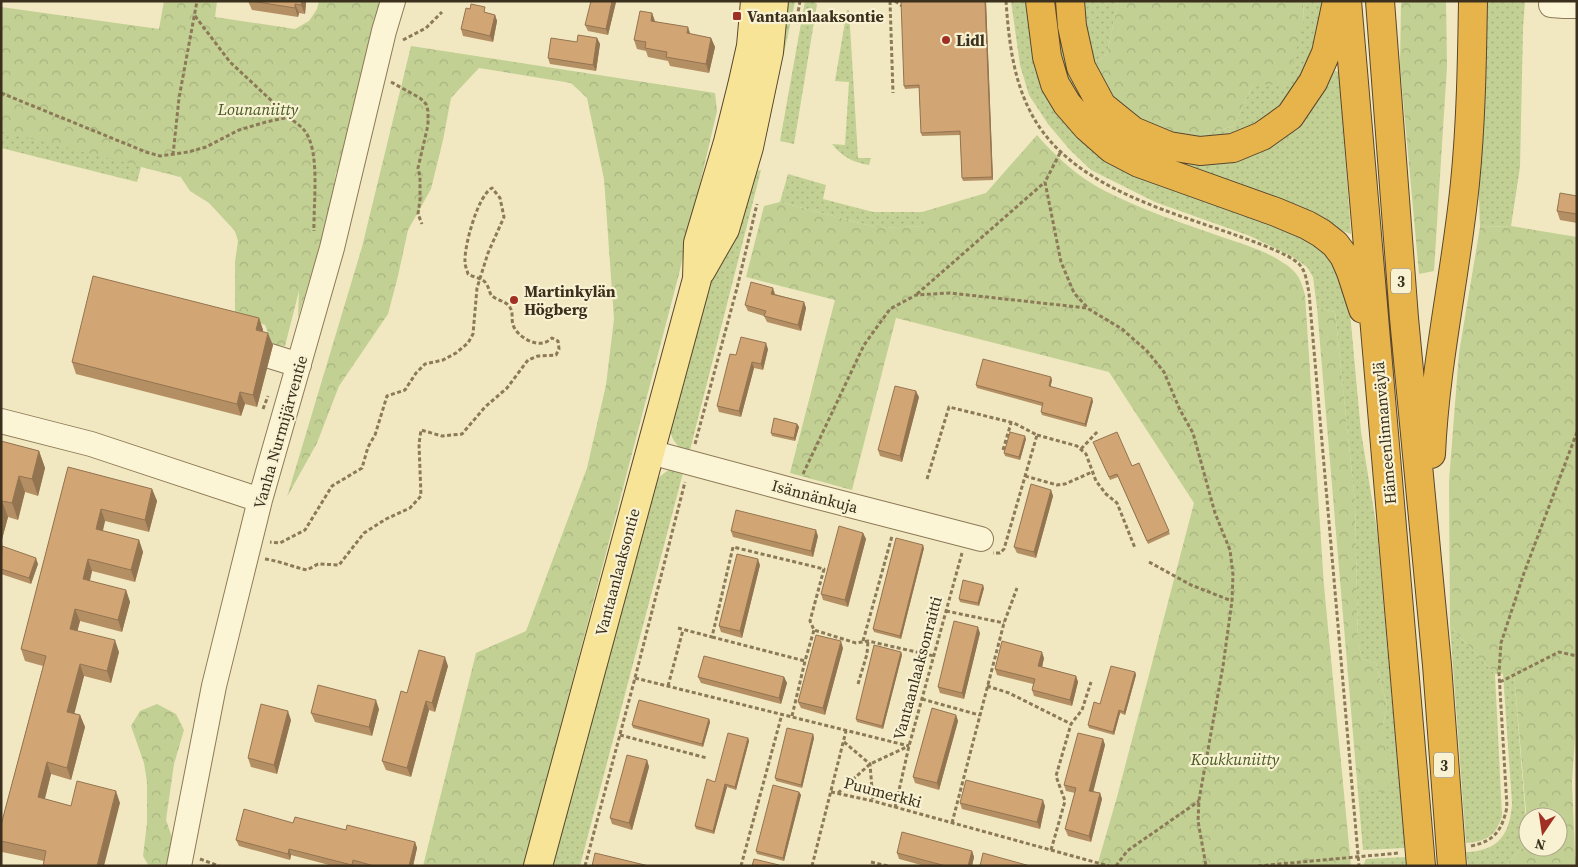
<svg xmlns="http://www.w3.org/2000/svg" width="1578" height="867" viewBox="0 0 1578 867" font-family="'Source Serif 4',serif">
	<defs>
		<pattern id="grass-dots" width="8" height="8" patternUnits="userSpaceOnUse" patternTransform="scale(1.25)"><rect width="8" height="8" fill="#c2d094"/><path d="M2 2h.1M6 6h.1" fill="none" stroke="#a8b37f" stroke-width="1.8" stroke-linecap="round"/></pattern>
		<pattern id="forest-crowns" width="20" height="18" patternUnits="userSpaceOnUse" patternTransform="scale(1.25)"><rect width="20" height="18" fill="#c2d094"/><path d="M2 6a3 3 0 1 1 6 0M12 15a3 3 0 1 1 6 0" fill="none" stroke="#a8b37f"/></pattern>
	</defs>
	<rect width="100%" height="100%" fill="#f1e8c1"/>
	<path fill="url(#grass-dots)" d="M785 1 795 2 766 137 763 132Z
		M805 1H813L817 4 794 144 780 141Z
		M1011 1H1031L1060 109 1325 250 1348 291 1361 432 1377 530 1405 848 1363 850 1357 781 1369 790 1384 739 1383 725 1387 705 1376 663 1362 659 1358 642 1355 502 1335 312 1317 308 1313 277 1307 267 1293 257 1250 236 1155 202 1091 170 1070 150 1048 124 1029 95 1020 65Z
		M1049 1H1062L1068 47 1208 160 1332 70 1339 72 1351 234 1127 150 1066 85Z
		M1082 1H1118L1107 54 1091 67Z
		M1303 1H1322V24L1314 58 1276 115 1218 141 1186 140 1234 126 1253 84 1304 20Z
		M1484 1H1525L1523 28 1520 167 1511 226 1480 227 1478 172Z
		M847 10H849L858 158H871L869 165C854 163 841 156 832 144L845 145 849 82 835 81Z
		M1 99 182 163 180 177 141 167 137 182 1 148Z
		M761 170 689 454C678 447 672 442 670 429L700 311 745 181 752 172Z
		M788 174 826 185 823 199 873 212H922L926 226 879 228 780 202Z
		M670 469H684L580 866H553L652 489 659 477Z
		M1450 626 1495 674 1502 816C1496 836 1485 842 1466 843Z
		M1503 674H1514L1528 845 1524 846 1505 866H1468L1466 852C1499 851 1510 834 1512 803Z
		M1407 857V866H1363L1366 859Z"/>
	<path fill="url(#forest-crowns)" d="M164 1H217L215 17 295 29 309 21 317 9 319 1H381L341 172H336L331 208 298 318 299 291 285 346 273 345 265 325 235 316V262L238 241 235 231 209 203 190 191 180 176 1 131V7L159 29Z
		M1118 1H1303L1304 20 1287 85 1253 84 1234 126 1186 140 1154 132 1105 92 1091 67 1107 54Z
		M1401 1H1446L1447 66 1434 271 1419 274 1400 66Z
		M411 46 715 93 717 111 679 274 524 866H423L476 653 526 631 587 468 606 385 614 319 604 179 587 98 571 83 479 68 451 98 443 140 431 189 408 230 398 276 388 314 339 386 317 443 287 497 362 247Z
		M1037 135C1056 157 1078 177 1105 191 1142 210 1182 223 1222 237 1242 244 1264 250 1282 262 1297 271 1301 279 1305 295L1324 586 1351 866H1097L1117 797 1194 503 1109 372 896 318 852 490 790 473 835 300 746 277 764 206 780 202 879 228 925 226 922 212 986 193Z
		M1511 226 1577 237V710L1572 782 1575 855 1577 866H1505L1524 846 1528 845V847H1558V817H1528V834L1514 674H1495L1450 626 1449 481 1459 353 1480 227Z
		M1317 308 1335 312 1355 502 1358 642 1362 659 1376 663 1387 705 1383 725 1391 772 1387 793 1369 790 1357 781Z
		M157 704 176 714 184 730 174 764 166 820 174 843 172 866H149L143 856 147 823V782L144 763 131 726 140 711Z"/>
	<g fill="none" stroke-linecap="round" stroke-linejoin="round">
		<g stroke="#8c7957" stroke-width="26">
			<path id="minor" d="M1551 5 1564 6H1577
				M270 356 299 365
				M1 421 91 444 260 500
				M650 452 795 491 981 539
				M179 866 214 686 260 500 332 248 384 31 393 1"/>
		</g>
		<g stroke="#5a462c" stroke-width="30">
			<path id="major" d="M701 271 725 229 749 147 769 52 774 1
				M538 866 697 279 698 243 728 142 742 86 751 46 755 1"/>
		</g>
		<g stroke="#5a462c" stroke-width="30">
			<path id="highway" d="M1040 1 1047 57 1055 84 1067 104 1087 127 1112 149 1139 163 1276 212 1307 225 1321 233 1335 244 1344 256 1351 272 1363 309
				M1070 1 1072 26 1081 67 1102 106 1133 131 1169 146 1200 151 1233 148 1262 136 1290 116 1313 82 1326 53 1337 1
				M1347 1 1421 866
				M1380 1 1404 318 1437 665 1452 866
				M1431 454C1435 363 1456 274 1465 183 1471 123 1472 62 1473 1"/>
		</g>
		<path stroke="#8c7957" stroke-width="3" stroke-dasharray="4 2.5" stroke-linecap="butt" d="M890 1 893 93
			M895 1 902 6
			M1006 1C1009 44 1014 88 1038 125 1081 190 1172 212 1241 237 1255 242 1289 254 1299 264 1306 271 1307 283 1309 293L1359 866
			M195 16 230 62 289 117
			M796 24 800 1
			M403 40 426 28 442 12
			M391 82 420 98 426 104 428 111V125L418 168 420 177V200L418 214 422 224
			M1 93 146 152 160 156 188 152 206 147 239 130 266 122 289 117C293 121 300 125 304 130 321 150 313 205 314 231
			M1060 153 1045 182 1061 262 1074 293 1087 307
			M173 155 179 98 197 1
			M917 294 1045 182
			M263 409 268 396
			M1037 435 1077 446 1086 454 1096 481 1106 494 1117 503 1135 548
			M695 444 737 288 757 204
			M1081 449 1098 431
			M1003 450 1011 423
			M803 474 864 345 890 309 916 295 950 293 1087 308 1122 329 1147 351 1164 372 1180 410 1193 433 1215 513 1230 550 1233 575 1232 601 1223 666 1199 800 1198 821 1206 866
			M1025 476 1057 485 1065 484 1092 472
			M927 479 949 407 1014 423 1037 435 1004 549 1000 553H993
			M265 559C280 561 293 567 307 570L318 564 339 565 364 533 386 519 410 508 421 496 419 444 421 430 442 436 462 434 485 407 507 388 528 360 538 356 556 355 559 349 558 341 552 338C552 338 547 342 546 342 534 347 517 336 513 325 511 319 514 312 509 306 505 301 497 300 492 296 489 293 489 286 485 282 481 278 473 277 468 274 467 270 465 266 465 262 464 246 478 195 492 188L500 198 504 217 488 253 477 288 473 334 468 343 456 353 443 360 425 364 416 373 405 390 387 396 375 435 368 447 362 468 332 486 305 530 280 543 270 542
			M1149 562 1191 585 1232 601
			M946 611 1004 623
			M678 628 712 637 733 547 824 569 810 621 814 630 856 643 868 641 934 656
			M712 637 805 661
			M863 641 892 536
			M635 678 909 746
			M1500 682 1559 652 1577 656
			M858 684 867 654 868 641
			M668 686 683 630
			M987 686 1009 693 1071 724
			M922 699 979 715
			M792 716 805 661 814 630
			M620 735 707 758
			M844 742 870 764 873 801
			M831 792 873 801 1109 866
			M838 793 870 764 909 746
			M895 808 909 746 962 553
			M952 823 1004 623 1017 588
			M1471 846C1495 841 1502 830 1507 807L1499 673 1501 643 1524 573 1577 432
			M1051 850 1065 801 1056 776 1071 724 1082 710 1091 682
			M200 859 219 866
			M871 862 888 866
			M585 866 635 678 685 482
			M741 866 782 714
			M812 866 846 731
			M1116 866 1127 851 1199 801
			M1258 866 1399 853"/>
		<use href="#minor" stroke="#fbf4d5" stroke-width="24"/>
		<use href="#major" stroke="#f7e496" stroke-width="28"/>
		<use href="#highway" stroke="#e7b44c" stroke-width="28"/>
	</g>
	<path fill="#b58f64" d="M248 1H306V3L305 14 299 13 298 17 252 10Z
		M986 1 993 180 963 181 962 178 960 135 922 136 921 133 919 88 905 89 904 86Z
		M616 2 608 35 588 31 585 25Z
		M487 13 495 15 497 21 493 42 463 36 461 29Z
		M652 13 655 21 690 34 711 38 715 47 709 73 670 66 668 61 648 57 646 51 637 49 634 40Z
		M597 38 600 44 596 71 550 64 548 58 577 42Z
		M1577 196V223L1560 220 1557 211Z
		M775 294 804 302 806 308 801 331 767 322 764 316 748 311 745 305Z
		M259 318 263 330V332L273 345 257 407 245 404 241 416 76 374 72 362Z
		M768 349 763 370 754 368 741 417 719 412 717 406 736 355Z
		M1052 380 1050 387 1093 401 1086 427 1042 415 1041 412 1042 406 977 388 976 385Z
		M919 397 902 462 880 456 878 450Z
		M797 424 799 427 795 441 772 436 771 433Z
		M1026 439 1020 460 1005 456 1004 453Z
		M1 441 39 451 45 468 38 496 25 492 18 520 8 517 1 543Z
		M1093 442 1132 466 1139 463 1170 534 1148 544 1118 477 1110 480Z
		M68 467 152 489 157 501 149 532 105 521 103 531 139 540 143 552 135 582 92 571 90 581 126 590 130 602 122 632 80 621 77 631 119 652 111 683 84 676 74 713 80 715 85 727 71 780 51 774 45 799 71 806 120 803 44 861 2 852 1 825 43 666 25 661 21 649Z
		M1051 490 1053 496 1036 558 1017 553 1014 547Z
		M731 531 818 536 813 557 733 537Z
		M863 533 866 539 848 607 823 600 821 594Z
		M1 547 38 564 31 584 1 574Z
		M924 548 901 639 874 632 873 629Z
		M760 565 742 638 721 632 719 626Z
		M984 588 979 606 960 602 959 599Z
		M980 633 964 699 940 693 938 687Z
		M843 648 825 715 801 708 798 702Z
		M901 652 902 655 883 729 857 722 856 719Z
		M1044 658 1042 667 1076 676 1078 682 1072 706 1034 696 1032 690 1033 684 997 675 995 669Z
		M448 666 435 712 429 710 411 777 386 770 382 761 407 693Z
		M1135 672 1136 675 1125 715 1120 713 1114 735 1089 728 1088 725 1100 704Z
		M698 677H784L787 683 781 704 701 683Z
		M379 709 372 736 315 722 311 713Z
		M956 715 958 721 939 790 915 783 913 777Z
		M709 719 710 722 703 747 633 728 632 725Z
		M291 720 277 774 251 767 248 758Z
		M813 734 814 738 802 788 776 781 775 778Z
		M748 738 749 741 736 790 727 787 714 834 696 829 695 826 715 782Z
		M1103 739 1105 745 1093 791 1100 793 1102 799 1091 842 1068 836 1065 829 1075 793 1066 791 1064 785Z
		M647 760 649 767 632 830 612 824 610 818Z
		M799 792 801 795 784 861 757 854 756 851Z
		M960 803 1045 806 1040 829 962 809Z
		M293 823 346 830 415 842 417 848 413 866H333L291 855 290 860 239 846 236 840Z
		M972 851 974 857 972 866H925L899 859 897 853Z"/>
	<path fill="#937451" d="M301 1H306V3L305 14 301 5Z
		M612 1H615L616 2 608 35 606 29Z
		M985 1H986L993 180 992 177Z
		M295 4 299 13 298 17 295 8Z
		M652 13 655 22 651 21Z
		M495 15 497 21 493 42 490 36Z
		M688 27 691 36 687 33Z
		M597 38 600 44 596 71 593 65Z
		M711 38 715 47 709 73 706 64Z
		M773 288 775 294 773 300 771 294Z
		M804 302 806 308 801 331 798 325Z
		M259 318 263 330 260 342 256 330Z
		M268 333 273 345 257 407 253 395Z
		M766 343 768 349 763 370 761 364Z
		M752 362 754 368 741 417 739 411Z
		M1051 377 1052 380 1050 389 1049 386Z
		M916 391 919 397 902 462 900 456Z
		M240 392 245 404 241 416 237 404Z
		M1092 398 1093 401 1086 427 1085 424Z
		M797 424 799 427 795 441 794 438Z
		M1025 436 1026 439 1020 460 1019 457Z
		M39 451 45 468 38 496 32 479Z
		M19 476 25 492 18 520 12 503Z
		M152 489 157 501 149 532 145 520Z
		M1051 490 1053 496 1036 558 1034 552Z
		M2 501 8 517 1 543V502Z
		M101 509 105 521 100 541 96 529Z
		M816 530 818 536 813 557 811 551Z
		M863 533 866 539 848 607 845 600Z
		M139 540 143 552 135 582 131 570Z
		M923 545 924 548 901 639 900 636Z
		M36 558 38 564 31 584 29 578Z
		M88 559 92 571 87 591 83 579Z
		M758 559 760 565 742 638 740 631Z
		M983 585 984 588 979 606 978 603Z
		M126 590 130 602 122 632 118 620Z
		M75 609 80 621 75 641 70 629Z
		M978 627 980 633 964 699 962 693Z
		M115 640 119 652 111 683 107 671Z
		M841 641 843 648 825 715 823 708Z
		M901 652 902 655 883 729 882 726Z
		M1042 652 1044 658 1041 672 1038 666Z
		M445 657 448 666 435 712 432 703Z
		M80 664 84 676 72 723 67 712Z
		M1135 672 1136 675 1125 715 1124 712Z
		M1076 676 1078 682 1072 706 1070 700Z
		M784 677 787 683 781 704 779 698Z
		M376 700 379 709 372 736 369 727Z
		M426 701 429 710 411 777 407 768Z
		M1119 710 1120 713 1114 735 1113 732Z
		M288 711 291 720 277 774 274 765Z
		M80 715 85 727 71 780 67 768Z
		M956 715 958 721 939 790 937 783Z
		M709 719 710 722 703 747 702 744Z
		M813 734 814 738 802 788 801 785Z
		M748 738 749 741 736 790 735 787Z
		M1103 739 1105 745 1092 797 1089 791Z
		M647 760 649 767 632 830 629 823Z
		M47 762 51 774 42 809 38 797Z
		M725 784 727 787 714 834 713 831Z
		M116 791 120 803 104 866H97Z
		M799 792 801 795 784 861 783 858Z
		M1100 793 1102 799 1091 842 1089 836Z
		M1043 800 1045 806 1040 829 1037 822Z
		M415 842 417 848 413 866H409Z
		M289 849 291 855 290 860 288 854Z
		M972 851 974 857 972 866H968Z"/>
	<path fill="#d2a674" stroke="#937451" d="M251 1H302L301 5 295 4V8Z
		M591 1H612L606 29 585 25Z
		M901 1H985L992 177 962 178 960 131 921 133 919 85 904 86Z
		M471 4 485 7 484 12 495 15 490 36 461 29 466 8 470 9Z
		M640 11 652 13 651 21 688 27 687 33 711 38 706 64 666 57 667 52 645 48 646 42 634 40Z
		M578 35 597 38 593 65 548 58 551 38 577 42Z
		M1560 193 1577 196V214L1557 211Z
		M93 276 259 318 256 330 268 333 253 395 240 392 237 404 72 362Z
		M751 282 773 288 771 294 804 302 798 325 764 316 766 311 745 305Z
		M741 337 766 343 761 364 752 362 739 411 717 406 730 354 736 355Z
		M983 359 1051 377 1049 386 1092 398 1085 424 1041 412 1043 403 976 385Z
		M895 386 916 391 900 456 878 450Z
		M774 418 797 424 794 438 771 433Z
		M1010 432 1025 436 1019 457 1004 453Z
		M1117 432 1132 466 1139 463 1169 531 1147 541 1117 474 1109 477 1093 442Z
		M1 441 39 451 32 479 19 476 12 503 2 501 1 502Z
		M68 467 152 489 145 520 101 509 96 529 139 540 131 570 88 559 83 579 126 590 118 620 75 609 70 629 115 640 107 671 80 664 67 712 80 715 67 768 47 762 38 797 71 806 77 781 116 791 97 866H43L46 851 1 841V825L46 656 21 649Z
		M1031 484 1051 490 1034 552 1014 547Z
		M736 510 816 530 811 551 731 531Z
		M839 526 863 533 845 600 821 594Z
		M896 538 923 545 900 636 873 629Z
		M2 546 36 558 29 578 1 569Z
		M737 554 758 559 740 631 719 626Z
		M963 580 983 585 978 603 959 599Z
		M954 621 978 627 962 693 938 687Z
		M816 635 841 641 823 708 798 702Z
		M1002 641 1042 652 1038 666 1076 676 1070 700 1032 690 1035 679 995 669Z
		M874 645 901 652 882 726 856 719Z
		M419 650 445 657 432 703 426 701 407 768 382 761 401 691 407 693Z
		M704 656 784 677 779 698 698 677Z
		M1111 666 1135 672 1124 712 1119 710 1113 732 1088 725 1094 702 1100 704Z
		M318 685 376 700 369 727 311 713Z
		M639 700 709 719 702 744 632 725Z
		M261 704 288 711 274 765 248 758Z
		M932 708 956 715 937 783 913 777Z
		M787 728 813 734 801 785 775 778Z
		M728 733 748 738 735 787 725 784 713 831 695 826 707 779 715 782Z
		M1078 733 1103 739 1089 791 1100 793 1089 836 1065 829 1076 788 1064 785Z
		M627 755 647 760 629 823 610 818Z
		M966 780 1043 800 1037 822 960 803Z
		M773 785 799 792 783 858 756 851Z
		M244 809 293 823 295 817 346 830 347 825 415 842 409 866H374L353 860 352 865 289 849 288 854 236 840Z
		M902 832 972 851 968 866H946L897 853Z
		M595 853 649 866H592Z
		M983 853 1030 866H980Z
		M754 859 779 865V866H752Z"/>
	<g fill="#a03023" stroke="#f8f1d2" stroke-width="2">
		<rect x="732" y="11" width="10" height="10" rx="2.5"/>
		<circle cx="946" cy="40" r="5"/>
		<circle cx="514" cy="300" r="5"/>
	</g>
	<g text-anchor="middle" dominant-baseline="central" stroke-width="4.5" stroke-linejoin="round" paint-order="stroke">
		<g fill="#f8f1d2" stroke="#746953" stroke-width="1">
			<rect x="1391" y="268.5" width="20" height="25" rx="4"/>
			<rect x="1434" y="752.5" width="20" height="25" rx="4"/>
		</g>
		<g font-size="15" font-weight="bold" fill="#3b2f1d">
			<text x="1401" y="281">3</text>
			<text x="1444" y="765">3</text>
		</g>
		<g font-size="16" font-weight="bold" fill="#3b2f1d" stroke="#f8f1d2" text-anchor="start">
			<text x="747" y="16">Vantaanlaaksontie</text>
			<text x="956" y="40">Lidl</text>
			<text x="524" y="291">Martinkylän<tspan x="524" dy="18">Högberg</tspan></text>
		</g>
		<g font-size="16" font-style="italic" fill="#455922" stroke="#f8f1d2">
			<text x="258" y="109">Lounaniitty</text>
			<text x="1235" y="759">Koukkuniitty</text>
		</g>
		<g font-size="16" fill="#3b2f1d" stroke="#f8f1d2">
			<text transform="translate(280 432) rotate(-74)">Vanha Nurmijärventie</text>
			<text transform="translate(1384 433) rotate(-95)">Hämeenlinnanväylä</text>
			<text transform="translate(815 496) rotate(15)">Isännänkuja</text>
			<text transform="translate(617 572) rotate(-75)">Vantaanlaaksontie</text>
			<text transform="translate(917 668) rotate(-75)">Vantaanlaaksonraitti</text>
			<text transform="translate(883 792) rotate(15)">Puumerkki</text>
		</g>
	</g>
	<rect width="1578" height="867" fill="none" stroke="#3b2f1d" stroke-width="5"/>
	<g transform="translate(1543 832) rotate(193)"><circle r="24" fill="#f8f1d2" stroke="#aca38a"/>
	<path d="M0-4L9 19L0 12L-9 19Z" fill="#a03023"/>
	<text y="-8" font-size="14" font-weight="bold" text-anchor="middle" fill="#3b2f1d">N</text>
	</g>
</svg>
